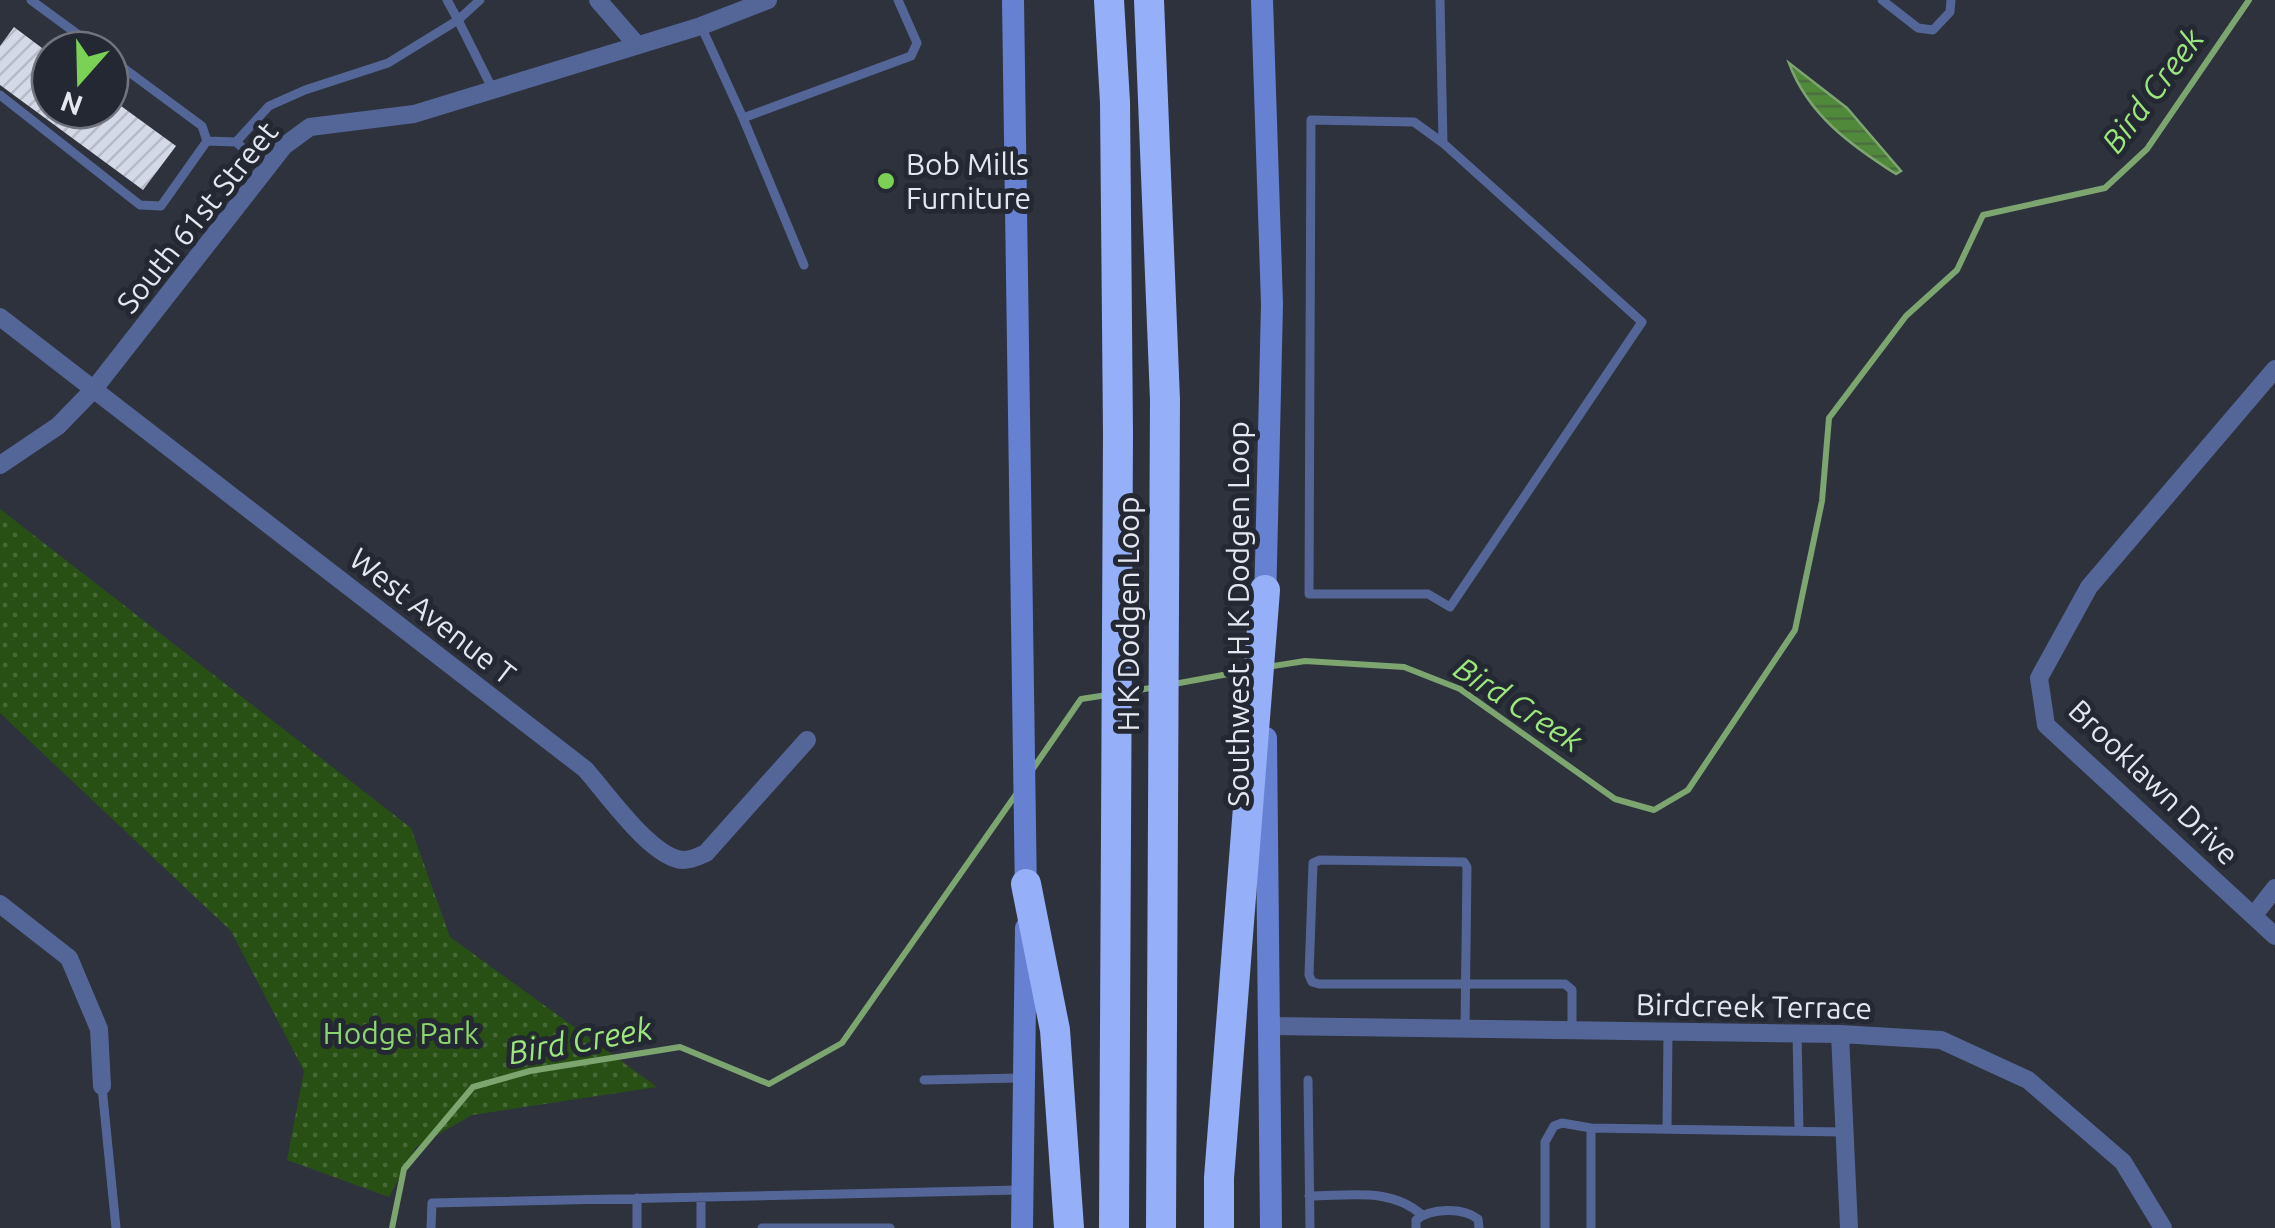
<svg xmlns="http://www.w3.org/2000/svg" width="2275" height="1228" viewBox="0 0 2275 1228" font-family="Ubuntu,sans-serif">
	<defs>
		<pattern id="park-dots" width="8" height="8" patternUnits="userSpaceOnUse" patternTransform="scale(2.5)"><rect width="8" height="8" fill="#285015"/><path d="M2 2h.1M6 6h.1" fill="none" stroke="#476937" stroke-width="1.8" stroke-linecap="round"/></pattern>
		<pattern id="water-rules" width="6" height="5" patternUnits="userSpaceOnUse" patternTransform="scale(2.5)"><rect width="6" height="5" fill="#51893a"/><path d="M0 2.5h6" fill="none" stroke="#4c6e40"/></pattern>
		<pattern id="building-hatch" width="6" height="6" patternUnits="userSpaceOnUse" patternTransform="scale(2.5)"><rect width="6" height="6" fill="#d4d9e8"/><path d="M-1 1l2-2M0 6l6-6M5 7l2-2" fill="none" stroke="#b7bbc8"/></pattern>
	</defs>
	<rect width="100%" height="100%" fill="#2d323d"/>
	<path fill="url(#park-dots)" d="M0 509 411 828 450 937 657 1087 472 1115 416 1147 389 1197 287 1160 304 1071 231 931 0 713Z"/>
	<path fill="url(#water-rules)" stroke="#7da570" stroke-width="2.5" d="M1789 63 1847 108 1901 171 1896 174C1852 146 1808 115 1789 63Z"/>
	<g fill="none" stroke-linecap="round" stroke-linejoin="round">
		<path stroke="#7da570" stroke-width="6" d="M1267 667 1305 661 1404 667 1460 689 1615 799 1654 810 1688 790 1795 630 1822 501 1829 418 1906 316 1957 270 1983 215 2105 188 2147 149 2249 0
			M1174 684 1250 670
			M1125 692 1157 687
			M1032 770 1081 699 1107 695
			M392 1228 404 1169 473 1087 530 1071 680 1047 769 1084 842 1043 1017 793"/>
	</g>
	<path fill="url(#building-hatch)" d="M14 27 50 54V110H110V98L176 146 143 190 0 85V46Z"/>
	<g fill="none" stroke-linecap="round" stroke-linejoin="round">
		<path stroke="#546698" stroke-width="9" d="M31 0 99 50
			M480 0 458 20 492 88
			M1440 0 1443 143
			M1882 0 1918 28 1933 30 1950 12 1951 0
			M701 26 743 118 911 56 917 43 898 0
			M110 58 202 126 207 141
			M0 95 140 205 161 206 207 141 236 142 266 168
			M743 118 804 265
			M1311 120 1414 122 1443 143 1642 322 1450 607 1428 594H1309Z
			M236 142 269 106 305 90 388 63 458 20 447 0
			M1465 1028 1467 867 1464 862 1320 860 1313 863 1309 975 1312 982 1319 984H1565L1572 990V1030
			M1797 1033 1799 1130
			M924 1080 1021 1078
			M1308 1080 1310 1228
			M102 1087 116 1228
			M1667 1129 1668 1032
			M1309 1196C1350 1196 1391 1187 1422 1215
			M701 1197V1228
			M431 1228 432 1203 1020 1190
			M637 1228V1198
			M762 1228H890
			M1416 1228V1220C1431 1208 1463 1207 1478 1219L1479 1228
			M1545 1228V1142L1554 1126 1562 1123 1591 1128 1845 1132
			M1591 1228V1128"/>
		<path stroke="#546698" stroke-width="18" d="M598 0 637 45
			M0 317 585 769C606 792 651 858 683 860 692 860 699 856 706 853L807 740
			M2275 369 2089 587 2039 678 2046 725 2275 936
			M0 465 58 426 94 389 284 146 310 127 414 114 701 26 768 0
			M0 904 69 958 99 1029 102 1086
			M2254 915 2275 888
			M1268 1026 1840 1034 1941 1040 2028 1080 2123 1162 2163 1228
			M1840 1034 1849 1228"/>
		<path stroke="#6781d2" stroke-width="22" d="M1013 0 1026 896
			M1262 0 1272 304 1265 606
			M1266 738 1271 1228
			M1022 1228 1026 928"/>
		<path stroke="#95aff9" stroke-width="30" d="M1109 0 1115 102 1118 434 1114 1228
			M1149 0 1165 400 1161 1228
			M1026 884 1055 1030 1069 1228
			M1219 1228V1178L1265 590"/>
	</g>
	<circle fill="#7bd156" stroke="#242832" stroke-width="4" cx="886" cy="181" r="10"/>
	<g text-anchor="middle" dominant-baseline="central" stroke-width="10" stroke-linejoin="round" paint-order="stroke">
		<g font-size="30" fill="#e4e7ef" stroke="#242832" text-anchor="start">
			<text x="906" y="164">Bob Mills<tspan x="906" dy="34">Furniture</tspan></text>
		</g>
		<g font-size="30" fill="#e4e7ef" stroke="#242832">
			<text transform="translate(197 217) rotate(-51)">South 61st Street</text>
			<text transform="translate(1128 614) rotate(-90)">H K Dodgen Loop</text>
			<text transform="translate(1238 614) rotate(-90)">Southwest H K Dodgen Loop</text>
			<text transform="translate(433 616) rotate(38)">West Avenue T</text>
			<text transform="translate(2154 782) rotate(44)">Brooklawn Drive</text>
			<text transform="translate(1754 1006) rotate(1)">Birdcreek Terrace</text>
		</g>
		<g font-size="30" fill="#8cd56e" stroke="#242832">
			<text x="401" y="1033">Hodge Park</text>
		</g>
		<g font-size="32" font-style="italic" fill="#9ce67e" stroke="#242832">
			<text transform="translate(2152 90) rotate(-53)">Bird Creek</text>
			<text transform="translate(1519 704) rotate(33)">Bird Creek</text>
			<text transform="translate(580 1040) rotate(-10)">Bird Creek</text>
		</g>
	</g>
	<g transform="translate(80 80) rotate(200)"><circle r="48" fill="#242832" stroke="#71747e" stroke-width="2.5"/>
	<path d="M0-8L18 38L0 25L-18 38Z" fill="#7bd156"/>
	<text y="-15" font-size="28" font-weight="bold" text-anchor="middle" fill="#e4e7ef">N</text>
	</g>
</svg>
